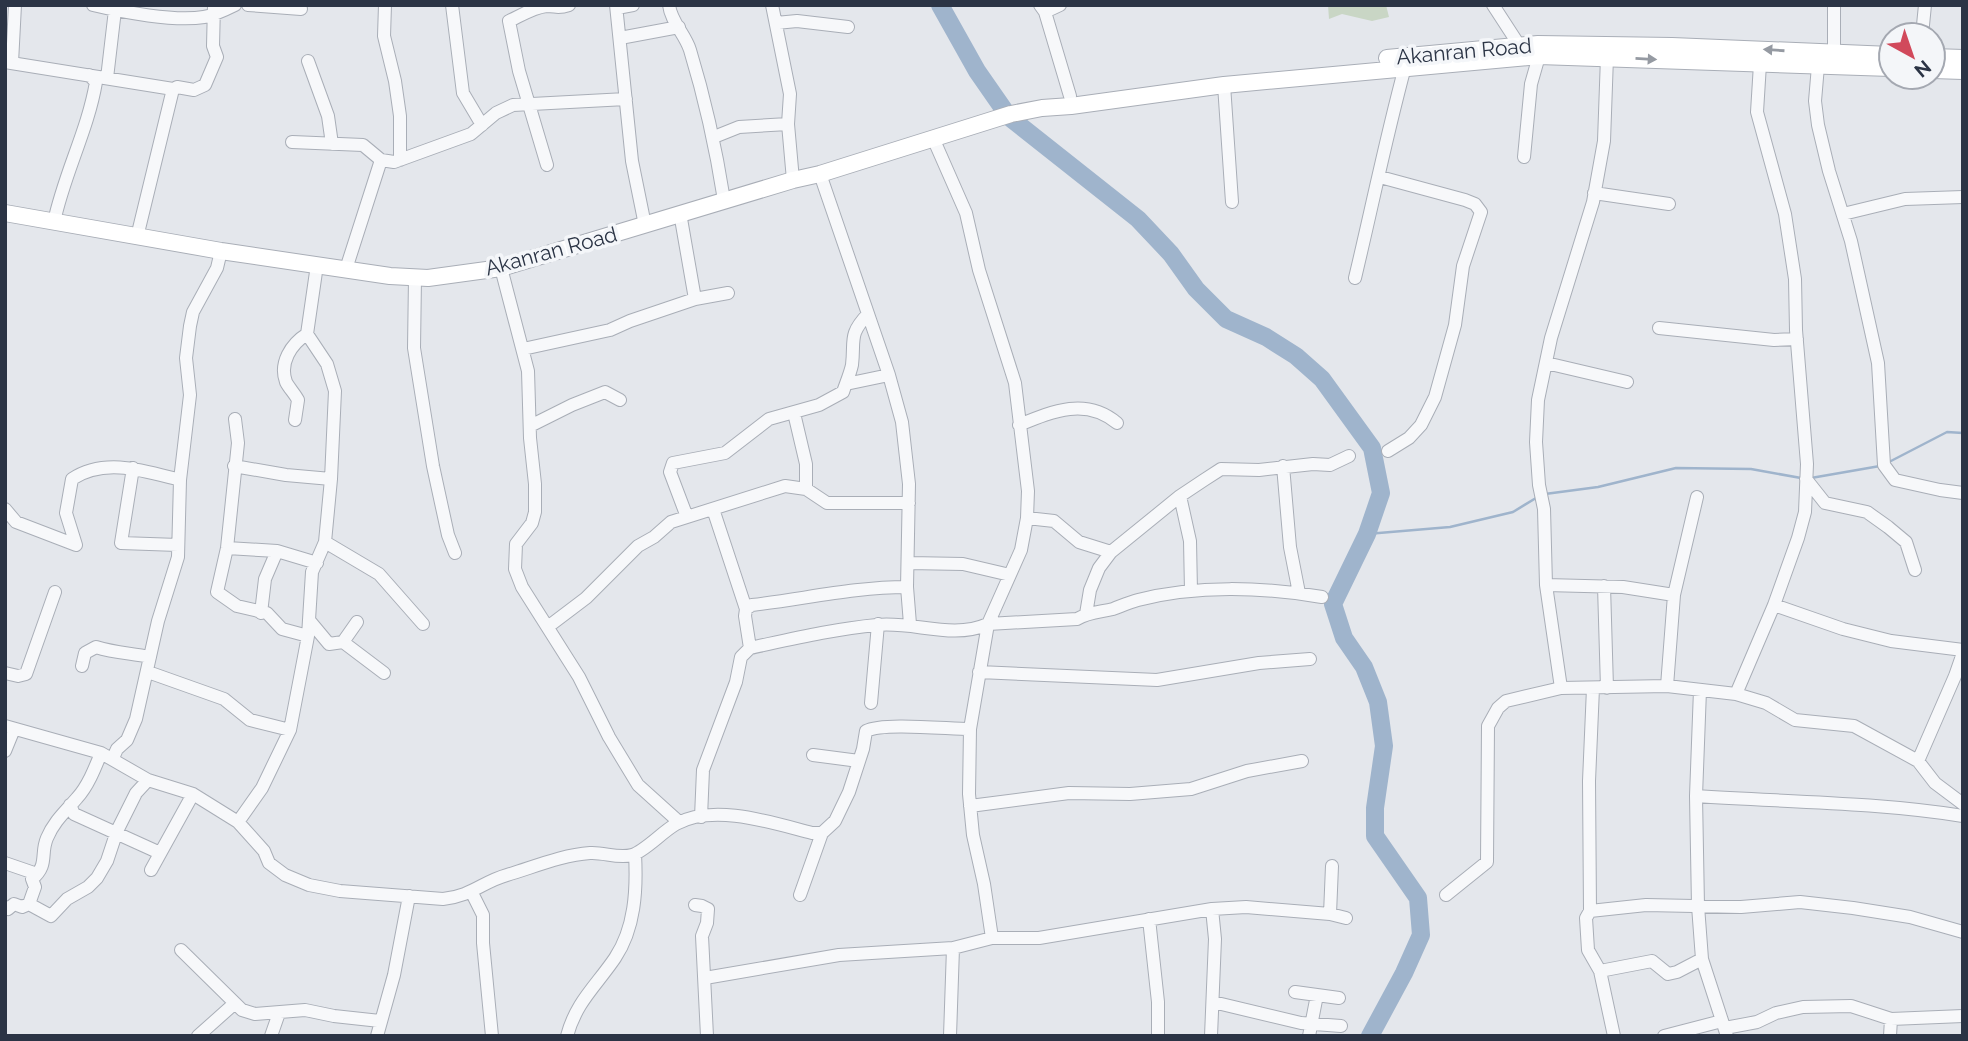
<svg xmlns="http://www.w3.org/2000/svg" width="1968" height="1041" viewBox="0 0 1968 1041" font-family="Raleway,sans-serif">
	<rect width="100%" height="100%" fill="#e4e7ec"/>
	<path fill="#c9d6c5" d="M1328 5H1386L1389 17 1372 21 1342 14 1329 19Z"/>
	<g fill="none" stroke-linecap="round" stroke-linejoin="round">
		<path stroke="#9fb4cc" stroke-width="2.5" d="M1889 462 1947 432 1963 433
			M1811 478 1880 466
			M1545 494 1598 487 1676 468 1751 469 1801 478
			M1367 534 1450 527 1513 512 1536 498"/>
		<path stroke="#9fb4cc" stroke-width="18" d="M940 5 977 71 1009 117 1138 219 1171 254 1196 289 1226 319 1266 337 1296 356 1322 379 1372 448 1381 493 1367 534 1333 604 1344 638 1364 667 1378 702 1384 746 1375 808V836L1418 898 1421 935 1404 973 1370 1036"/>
		<g stroke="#a9aeb7" stroke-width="14">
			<path id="street" d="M93 5C122 12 175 22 204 17 215 15 225 10 235 5
				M248 5 301 9
				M385 5 384 36 395 81 400 116V160
				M452 5 463 93 482 125
				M616 5 632 161 645 225
				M669 5C671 22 685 34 690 50 705 99 716 149 724 200
				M772 5 790 94 788 124 793 180
				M1040 5 1045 12 1070 96
				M1493 5 1519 45
				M1834 5V53
				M617 8 633 5
				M1045 12 1060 5
				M776 23 797 21 848 27
				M1922 35 1925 5
				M620 38 679 27
				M308 61 328 116 332 144
				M5 62 173 89
				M12 63 15 5
				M1818 66 1815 101 1818 125 1829 171 1851 241 1878 363 1884 465 1895 480 1940 490 1963 493
				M107 78 115 10
				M1224 85 1232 202
				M714 137 739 127 788 124
				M933 138 966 213 979 270 1015 383 1028 491 1027 518 1021 550 988 624 970 729 969 794 973 835 984 884 992 938
				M292 142 363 145 381 160 394 162 471 134 496 113 513 105 626 99
				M1524 157 1531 84 1539 56
				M547 165 519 71 509 21C520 16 534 7 547 6 557 6 557 9 569 5
				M820 174 889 375 902 422 909 484 907 587 910 624
				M1380 177 1465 200 1475 204 1481 212 1463 266 1455 325 1435 397 1421 425 1409 438 1388 451
				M1594 193 1669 204
				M680 213 695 299
				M1843 214 1905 199 1963 197
				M54 222C64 174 88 130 96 82L89 75
				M137 237 173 89 177 87 194 90 205 85 217 57 213 46 214 5
				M501 268 528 371 530 438 535 484V512L532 523 516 544 515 569 522 587 579 677 609 737 638 785 679 822
				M346 269 381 160
				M415 278 414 348 433 466 448 535 455 553
				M1355 278C1372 207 1386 137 1405 67
				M1659 328 1774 340 1797 339
				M523 349 610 330 630 321 695 299 728 293
				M1546 363 1627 382
				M846 384 889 375
				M794 413 806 464V489
				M235 419 238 443 227 548 217 592 237 606 267 613 282 629 308 636
				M295 420 298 400C295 394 289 388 286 382 279 363 291 344 307 334
				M1019 425C1053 411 1086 397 1117 423
				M530 426 572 405 605 392 620 400
				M234 466 286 475 331 479
				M1283 466 1290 547 1299 593
				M133 468 121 543 178 545
				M1806 479 1825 503 1867 512 1888 527 1906 542 1915 570
				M1180 496 1190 541 1191 591
				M5 509 16 522 76 545
				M713 509 746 609
				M687 517 670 472 673 463 725 453 769 419 819 405 843 392C846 383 850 374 852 365 855 340 848 335 868 314
				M1027 518 1054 521 1079 542 1111 552
				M325 542 379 574 423 624
				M76 545 66 513 72 479C105 457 145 471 180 480
				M227 548 277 551 317 563
				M909 563 963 564 1010 575
				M1546 585 1623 587 1674 595
				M1604 586 1607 688
				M1774 605 1843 629 1891 641 1963 650
				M261 613 265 579 277 551
				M1086 614 1090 590 1099 568 1111 552 1180 496 1204 480 1221 469 1259 470 1313 464 1330 465 1349 456
				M309 620 329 644 343 642 384 673
				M549 626 586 598 638 546 654 537 671 522 785 486 806 489 827 503H909
				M343 642 357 622
				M750 648 745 616 746 609 752 605C804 599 855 587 907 587
				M82 666 85 653 96 647C115 653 130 653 150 657
				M148 672 224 699 250 720 290 730
				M979 672 1157 680 1259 663 1310 659
				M5 673 18 676 26 674 55 592
				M1667 686 1674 595 1697 497
				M1561 688 1546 585 1544 509 1539 485 1536 442 1538 400 1551 338 1593 202 1604 141 1607 57
				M1593 688 1589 781 1590 911 1586 918 1588 950 1600 971 1614 1036
				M1700 690 1696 796 1698 906 1702 959 1727 1036
				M1736 694 1774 605 1798 538 1805 512 1807 464 1796 330 1795 279 1785 214 1757 112 1760 64
				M871 703 878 624
				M5 726 101 753 148 780 193 794 238 822 264 851 269 863 285 875 309 885 340 891 443 899C472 896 482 882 507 875 534 867 562 855 590 853 604 852 618 859 632 855 645 851 662 832 676 824 714 803 773 823 812 833H822
				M5 751 14 729
				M813 755 859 761
				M113 758 117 749 127 740 136 719 158 621 178 557 180 480 190 395 186 358 190 326 193 312 217 268 221 251
				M1918 761 1955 676 1963 653
				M1696 796C1786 802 1874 802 1963 816
				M70 805 74 814 160 853
				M970 806 1069 793 1130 794 1191 789 1247 771 1302 761
				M701 817 703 770 736 682 741 657 750 648C792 639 834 629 877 625 914 621 952 640 988 624L1077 619C1088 612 1100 612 1113 609 1121 606 1130 602 1138 600 1196 585 1263 587 1322 597
				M238 822 262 788 290 730 308 636 312 572 325 542 331 479 335 391 327 364 307 334 317 265
				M5 863 37 874
				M151 870 193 794
				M472 893 483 915V943L492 1036
				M800 895 822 833 835 821 849 792 863 749 866 731C883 722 948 729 970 729
				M1446 895 1487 862 1488 726 1498 708 1506 701 1561 688 1667 686 1736 694 1766 703 1795 720 1854 726 1918 761 1935 783 1963 804
				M29 904 35 887 32 879C49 865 40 854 47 838 54 821 66 811 77 798 88 786 95 768 101 753
				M695 905 702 906 708 909 707 923 702 936 707 1036
				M5 907 8 909 14 904 22 907 29 904 51 916 67 899 88 887 97 878 107 861 117 831 136 793 148 780
				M1590 911 1646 905 1741 907 1800 902 1853 908 1910 917 1963 932
				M1330 914 1332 866
				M1149 919 1158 1002V1036
				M181 950 242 1010 255 1014 305 1010 334 1016 380 1021
				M1600 971 1652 961 1668 974 1677 972 1702 959
				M705 978 839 955 953 948 992 938H1039L1212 909 1246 907 1330 914 1346 918
				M1295 992 1339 998
				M1213 1002 1301 1023 1341 1026
				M1725 1028 1757 1022 1776 1013 1803 1007 1851 1006 1891 1019 1963 1016
				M198 1036 235 1003
				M271 1036 279 1013
				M377 1036 394 975 409 896
				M567 1036C576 1002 596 986 615 958 635 928 637 890 635 854
				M950 1036 953 948
				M1211 1036 1215 939 1212 909
				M1309 1036 1317 995
				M1664 1036 1722 1021
				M1890 1036 1891 1019"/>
		</g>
		<g stroke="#a9aeb7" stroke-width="18">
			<path id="secondary" d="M1933 57 1963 58
				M1387 58 1538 44 1672 46 1891 55
				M1933 70 1963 71
				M5 213 221 251 390 276 428 278 501 268 793 180 820 174 1011 114 1042 108 1071 106 1224 85 1539 56 1891 68"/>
		</g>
		<use href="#street" stroke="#f7f8fa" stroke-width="12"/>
		<use href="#secondary" stroke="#fff" stroke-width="16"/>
	</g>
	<defs><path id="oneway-solid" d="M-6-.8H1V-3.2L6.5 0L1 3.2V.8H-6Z" transform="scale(1.75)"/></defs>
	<g fill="#959aa2">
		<use href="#oneway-solid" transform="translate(1774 50) rotate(-176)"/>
		<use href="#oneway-solid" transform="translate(1646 59) rotate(3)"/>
	</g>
	<g text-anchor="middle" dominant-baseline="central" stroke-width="7" stroke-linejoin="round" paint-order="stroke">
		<g font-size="21" fill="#2b3445" stroke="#f4f6f9">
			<text transform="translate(1464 51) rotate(-5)">Akanran Road</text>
			<text transform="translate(551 251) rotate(-15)">Akanran Road</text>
		</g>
	</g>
	<rect width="1968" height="1041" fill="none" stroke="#2b3445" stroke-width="14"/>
	<g transform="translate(1912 56) rotate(140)"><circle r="33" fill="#f4f6f9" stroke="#a4a8b1" stroke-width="2"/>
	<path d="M0-5L12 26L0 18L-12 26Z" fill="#d1495b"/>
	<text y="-10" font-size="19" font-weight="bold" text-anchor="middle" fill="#2b3445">N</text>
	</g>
</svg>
